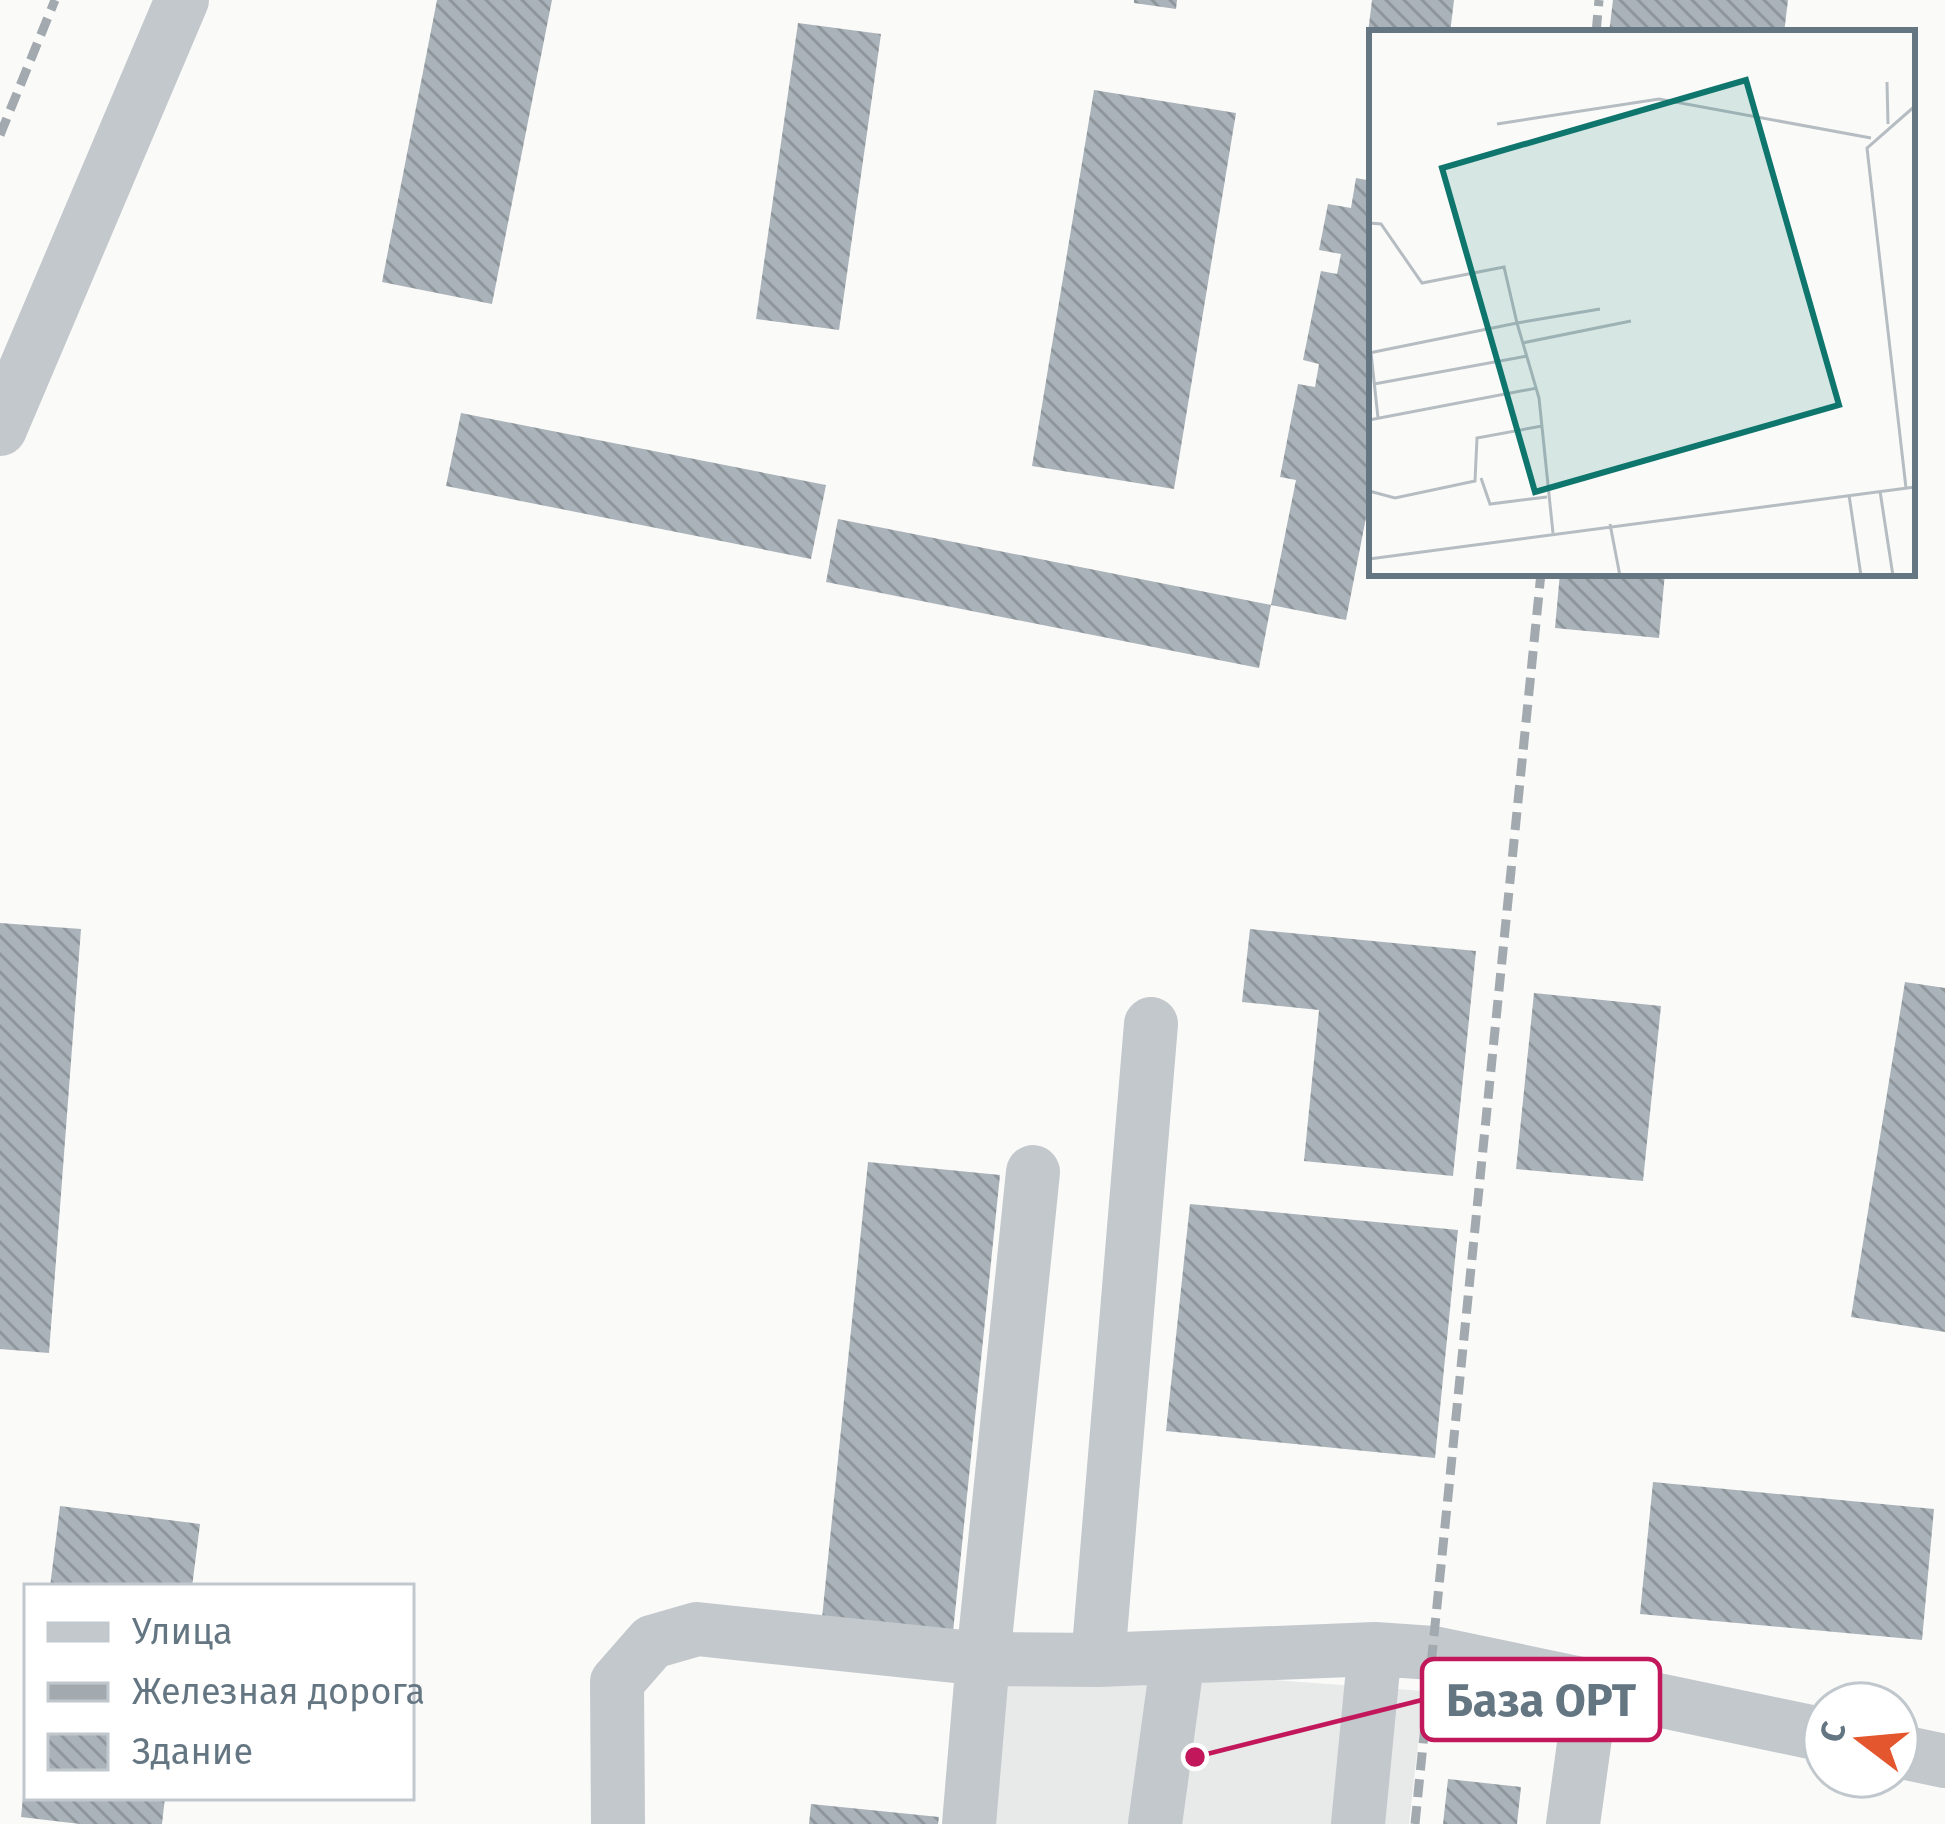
<svg xmlns="http://www.w3.org/2000/svg" width="1945" height="1824" viewBox="0 0 1945 1824" font-family="'Fira Sans',sans-serif">
	<defs>
		<pattern id="building-back-hatch" width="6" height="6" patternUnits="userSpaceOnUse" patternTransform="scale(3)"><rect width="6" height="6" fill="#aab3b9"/><path d="M-1 5l2 2M0 0l6 6M5-1l2 2" fill="none" stroke="#8e969c"/></pattern>
	</defs>
	<rect width="100%" height="100%" fill="#fafaf8"/>
	<path fill="#e8e9e9" d="M983 1659 1424 1691 1409 1824H968Z"/>
	<path fill="url(#building-back-hatch)" d="M437 0H552L492 304 382 282Z
		M1134 0H1177L1176 9 1134 3Z
		M1372 0H1454L1450 33H1372V50L1366 49Z
		M1613 0H1788L1784 33H1609Z
		M798 23 881 34 839 330 756 319Z
		M1094 90 1236 113 1174 489 1032 466Z
		M1356 178 1372 181V487L1346 620 1271 605 1296 480 1280 477 1298 384 1315 387 1319 364 1303 360 1321 271 1337 274 1341 254 1319 250 1328 204 1351 208Z
		M461 413 826 485 811 559 446 486Z
		M838 519 1271 605 1259 668 826 582Z
		M1560 573H1665L1659 638 1555 628Z
		M0 923 81 929 49 1353 0 1349Z
		M1250 929 1476 951 1453 1176 1304 1161 1319 1010 1242 1002Z
		M1905 982 1945 988V1332L1851 1317Z
		M1534 993 1661 1006 1643 1181 1516 1169Z
		M868 1162 1000 1175 953 1632 822 1618Z
		M1190 1204 1458 1230 1435 1458 1166 1431Z
		M1653 1482 1934 1509 1922 1640 1640 1614Z
		M60 1506 200 1524 192 1587H50Z
		M1448 1779 1521 1787 1517 1824H1443Z
		M23 1797H165L162 1824H80L21 1817Z
		M811 1804 939 1817 938 1824H809Z"/>
	<g fill="none" stroke-linecap="round" stroke-linejoin="round">
		<path stroke="#c3c8cc" stroke-width="54" d="M0 429 182 0
			M1098 1660 1151 1024
			M1897 1751 1945 1761
			M618 1824 617 1682 652 1642 697 1629 983 1659 1033 1172
			M969 1824 983 1659 1098 1660 1375 1649 1433 1653 1825 1735
			M1155 1824 1178 1657
			M1358 1824 1375 1649
			M1573 1824 1592 1686"/>
		<path stroke="#a2aab0" stroke-width="9" stroke-dasharray="18 9" stroke-linecap="butt" d="M1596 33 1599 0
			M0 135 55 0
			M1415 1824 1541 573"/>
	</g>
	<g transform="translate(1369 30)">
		<rect width="546" height="546" fill="#fafaf8"/>
		<path fill="none" stroke="#b5bdc2" stroke-width="3" d="M518 52 519 94M128 94 290 69 502 108M0 193 12 194 53 253 135 237 148 293 231 279M153 313 262 291M0 323 148 293 170 368 184 503M2 323 9 388M5 354 158 326M0 390 168 358M112 448 121 474 178 467M537 458 498 118 546 76M0 461 26 468 106 451 108 408 173 396M511 461 524 546M480 465 492 546M241 494 251 546M0 529 546 457"/>
		<path fill="#0f766e" fill-opacity="0.15" stroke="#0f766e" stroke-width="6" d="M377 50 470 375 166 462 73 138Z"/>
		<rect width="546" height="546" fill="none" stroke="#657683" stroke-width="6"/>
	</g>
	<path fill="none" stroke="#c2185b" stroke-width="4.5" d="M1195 1757L1422 1700"/>
	<circle fill="#c2185b" stroke="#fff" stroke-width="4.5" cx="1195" cy="1757" r="12"/>
	<rect fill="#fff" stroke="#c2185b" stroke-width="4.5" x="1422" y="1659" width="238" height="81" rx="12"/>
	<g font-size="45" text-anchor="middle" font-weight="bold" fill="#657683">
		<text x="1541" y="1716">База ОРТ</text>
	</g>
	<rect x="24" y="1584" width="390" height="216" fill="#ffffff" stroke="#c1c8cd" stroke-width="3"/>
	<rect x="48" y="1623" width="60" height="18" fill="#c3c8cc" stroke="#c1c8cd" stroke-width="3"/>
	<text x="132" y="1644" font-size="36" fill="#657683">Улица</text>
	<rect x="48" y="1683" width="60" height="18" fill="#a2aab0" stroke="#c1c8cd" stroke-width="3"/>
	<text x="132" y="1704" font-size="36" fill="#657683">Железная дорога</text>
	<rect x="48" y="1734" width="60" height="36" fill="url(#building-back-hatch)" stroke="#c1c8cd" stroke-width="3"/>
	<text x="132" y="1764" font-size="36" fill="#657683">Здание</text>
	<g transform="translate(1861 1740) rotate(286)"><circle r="57" fill="#ffffff" stroke="#c1c8cd" stroke-width="3"/>
	<path d="M0-9L21 45L0 30L-21 45Z" fill="#e4572e"/>
	<text y="-18" font-size="33" font-weight="bold" text-anchor="middle" fill="#657683">С</text>
	</g>
</svg>
